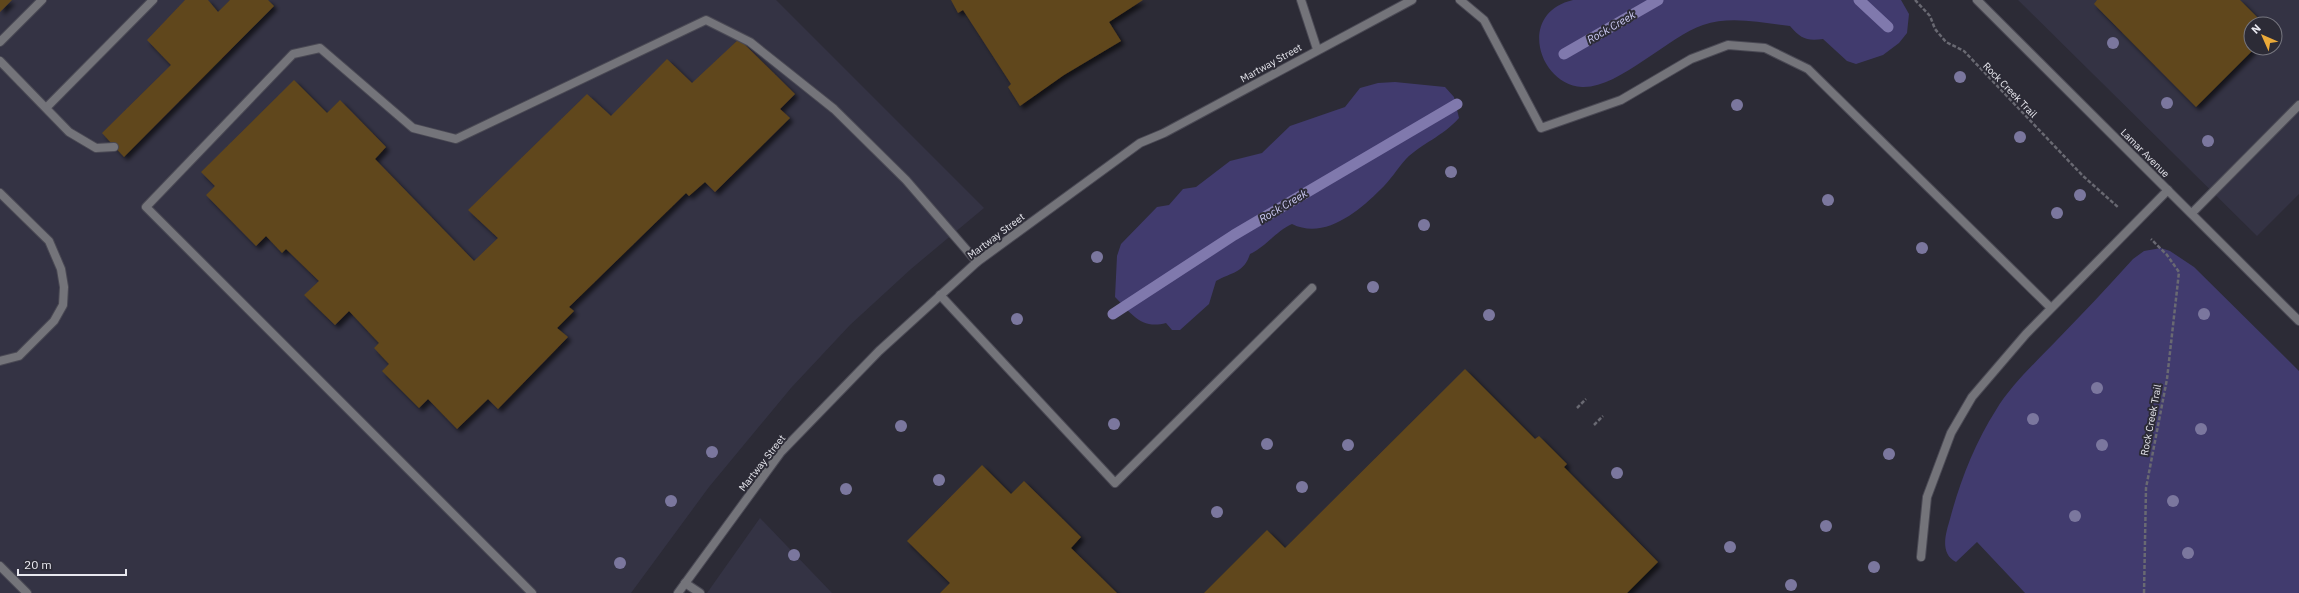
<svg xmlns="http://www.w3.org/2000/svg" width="2299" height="593" viewBox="0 0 2299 593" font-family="'IBM Plex Sans',sans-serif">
	<defs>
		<filter id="shadow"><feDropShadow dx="3.5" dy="3.5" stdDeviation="2" flood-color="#0009"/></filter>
	</defs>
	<rect width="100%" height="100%" fill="#2c2b36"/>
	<path fill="#343344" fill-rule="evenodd" d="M0 0H776L984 208 911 269 850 325 791 388 709 487 631 593H0Z
		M2018 0H2299V194L2257 236ZM2251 24H2275V48H2251Z
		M760 518 832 593H707Z"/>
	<path fill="#413b6e" d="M1573 0H1901L1909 14 1907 33 1899 43 1883 55 1856 64 1847 61 1823 39C1807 41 1801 39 1790 26 1762 23 1731 15 1703 25 1669 36 1618 89 1582 87 1538 84 1517 13 1573 0Z
		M1395 82 1445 87 1454 97 1459 118C1442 137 1422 143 1406 159 1397 169 1390 181 1380 190 1358 212 1324 240 1292 224 1276 231 1266 247 1250 254 1244 273 1232 272 1216 281L1209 304 1180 330H1172L1166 323C1141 330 1131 313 1115 297L1117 256 1121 244 1157 207 1169 205 1183 189 1196 187 1230 161 1262 153 1290 126 1345 107 1360 88 1378 83Z
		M2161 248 2170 251 2194 267 2299 371V593H2025L1977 542 1956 562C1939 553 1946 533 1950 519 1960 481 1975 443 1996 410 2011 385 2036 362 2056 341 2082 314 2108 287 2133 259L2144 251Z"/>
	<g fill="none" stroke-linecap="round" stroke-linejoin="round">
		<path stroke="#8079ad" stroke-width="11" d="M1859 0 1888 27
			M1564 54 1658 0
			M1113 314 1234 235 1457 104"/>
	</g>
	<path fill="#60461c" filter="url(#shadow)" d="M0 0H12L0 12Z
		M185 0H208L218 12 230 0H268L274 6 124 157 102 133 171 65 147 40Z
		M951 0H1143L1109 22 1121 41 1064 75 1020 106 1008 87 1011 84 963 10 958 13Z
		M2097 0H2240L2264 24H2251V48H2255L2196 107 2094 4Z
		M739 39 795 94 780 109 790 118 715 192 705 182 689 196 686 193 569 307 574 311 557 328 568 337 498 409 488 399 457 429 428 399 419 408 382 371 389 364 374 348 379 343 349 311 335 325 304 295 319 281 286 249 282 253 266 236 256 246 206 195 215 186 201 172 294 80 327 113 340 100 386 147 375 159 474 261 498 238 468 210 587 94 611 116 667 59 692 83Z
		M1465 369 1535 439 1539 436 1567 464 1564 467 1658 562 1627 593H1204L1267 530 1285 548Z
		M982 465 1011 494 1024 481 1081 537 1071 548 1117 593H940L950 583 907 541Z"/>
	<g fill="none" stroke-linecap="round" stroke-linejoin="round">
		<g stroke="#4a4954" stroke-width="10">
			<path id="service" d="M1301 0 1317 49
				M1460 0 1484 20 1541 128 1621 100 1691 59 1728 45 1765 48 1808 69 2051 308
				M0 42 42 0
				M0 61 69 132 96 148 114 147
				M46 108 153 0
				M0 193 49 241 61 269 64 287 63 305 54 321 19 356 0 361
				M2192 213 2299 105
				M940 295 1115 483 1312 288
				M1921 557 1927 497 1951 433 1972 397 2026 334 2168 190
				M0 566 27 593
				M685 583 700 593
				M532 593 146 207 293 54 320 48 413 128 456 139 706 20 750 42 834 109 906 180 977 262"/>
		</g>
		<g stroke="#4a4954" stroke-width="10">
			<path id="tertiary" d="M1977 0 2299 321
				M678 593 781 452 879 351 977 262 1140 143 1164 133 1412 0"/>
		</g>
		<path stroke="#696972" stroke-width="2.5" stroke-dasharray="4 2" stroke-linecap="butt" d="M1915 0 1930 16 1935 29 1946 42 1964 51 2083 176 2119 208
			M1577 408 1586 399
			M1594 425 1603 416
			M2144 593 2146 488 2167 379 2179 272 2167 255 2151 239"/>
		<use href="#service" stroke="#74747a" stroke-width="8"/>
		<use href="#tertiary" stroke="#74747a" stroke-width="8"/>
	</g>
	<g fill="#7b779e">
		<circle cx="2113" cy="43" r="6"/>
		<circle cx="1960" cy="77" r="6"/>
		<circle cx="2167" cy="103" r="6"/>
		<circle cx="1737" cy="105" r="6"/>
		<circle cx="2020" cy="137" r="6"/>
		<circle cx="2208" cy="141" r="6"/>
		<circle cx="1451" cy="172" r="6"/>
		<circle cx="2080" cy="195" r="6"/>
		<circle cx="1828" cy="200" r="6"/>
		<circle cx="2057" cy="213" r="6"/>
		<circle cx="1424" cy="225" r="6"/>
		<circle cx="1922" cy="248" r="6"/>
		<circle cx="1097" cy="257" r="6"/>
		<circle cx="1373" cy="287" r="6"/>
		<circle cx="2204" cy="314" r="6"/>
		<circle cx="1489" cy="315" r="6"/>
		<circle cx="1017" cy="319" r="6"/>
		<circle cx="2097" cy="388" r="6"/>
		<circle cx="2033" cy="419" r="6"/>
		<circle cx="1114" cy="424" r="6"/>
		<circle cx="901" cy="426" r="6"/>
		<circle cx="2201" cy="429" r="6"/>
		<circle cx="1267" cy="444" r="6"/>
		<circle cx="1348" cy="445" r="6"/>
		<circle cx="2102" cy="445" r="6"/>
		<circle cx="712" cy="452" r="6"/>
		<circle cx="1889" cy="454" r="6"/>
		<circle cx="1617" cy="473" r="6"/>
		<circle cx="939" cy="480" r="6"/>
		<circle cx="1302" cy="487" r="6"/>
		<circle cx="846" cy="489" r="6"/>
		<circle cx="671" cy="501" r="6"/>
		<circle cx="2173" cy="501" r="6"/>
		<circle cx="1217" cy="512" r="6"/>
		<circle cx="2075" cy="516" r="6"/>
		<circle cx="1826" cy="526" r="6"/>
		<circle cx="1730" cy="547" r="6"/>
		<circle cx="2188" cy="553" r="6"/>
		<circle cx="794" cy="555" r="6"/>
		<circle cx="620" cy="563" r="6"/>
		<circle cx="1874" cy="567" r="6"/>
		<circle cx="1791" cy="585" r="6"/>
	</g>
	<g text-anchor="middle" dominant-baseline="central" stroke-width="4" stroke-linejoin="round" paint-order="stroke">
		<g font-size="10" fill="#e8e8ef" stroke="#2c2b36">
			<text transform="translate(1271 63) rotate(-29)">Martway Street</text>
			<text transform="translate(2010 90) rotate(46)">Rock Creek Trail</text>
			<text transform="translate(2145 153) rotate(45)">Lamar Avenue</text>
			<text transform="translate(996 236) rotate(-37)">Martway Street</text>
			<text transform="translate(2151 420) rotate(-79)">Rock Creek Trail</text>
			<text transform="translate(762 463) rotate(-52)">Martway Street</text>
		</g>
		<g font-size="11" font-style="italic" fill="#cdcbf5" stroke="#2c2b36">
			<text transform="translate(1611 27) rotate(-30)">Rock Creek</text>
			<text transform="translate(1283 206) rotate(-31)">Rock Creek</text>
		</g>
	</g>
	<g transform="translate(2263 36) rotate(315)"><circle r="19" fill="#2c2b36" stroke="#777780"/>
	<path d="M0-3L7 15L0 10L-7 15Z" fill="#ebaa39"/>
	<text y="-6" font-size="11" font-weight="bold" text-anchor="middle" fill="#e8e8ef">N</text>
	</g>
	<path d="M18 569v6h108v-6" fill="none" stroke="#e8e8ef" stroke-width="2"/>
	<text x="24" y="569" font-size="12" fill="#e8e8ef" stroke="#2c2b36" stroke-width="3" paint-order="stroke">20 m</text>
</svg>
